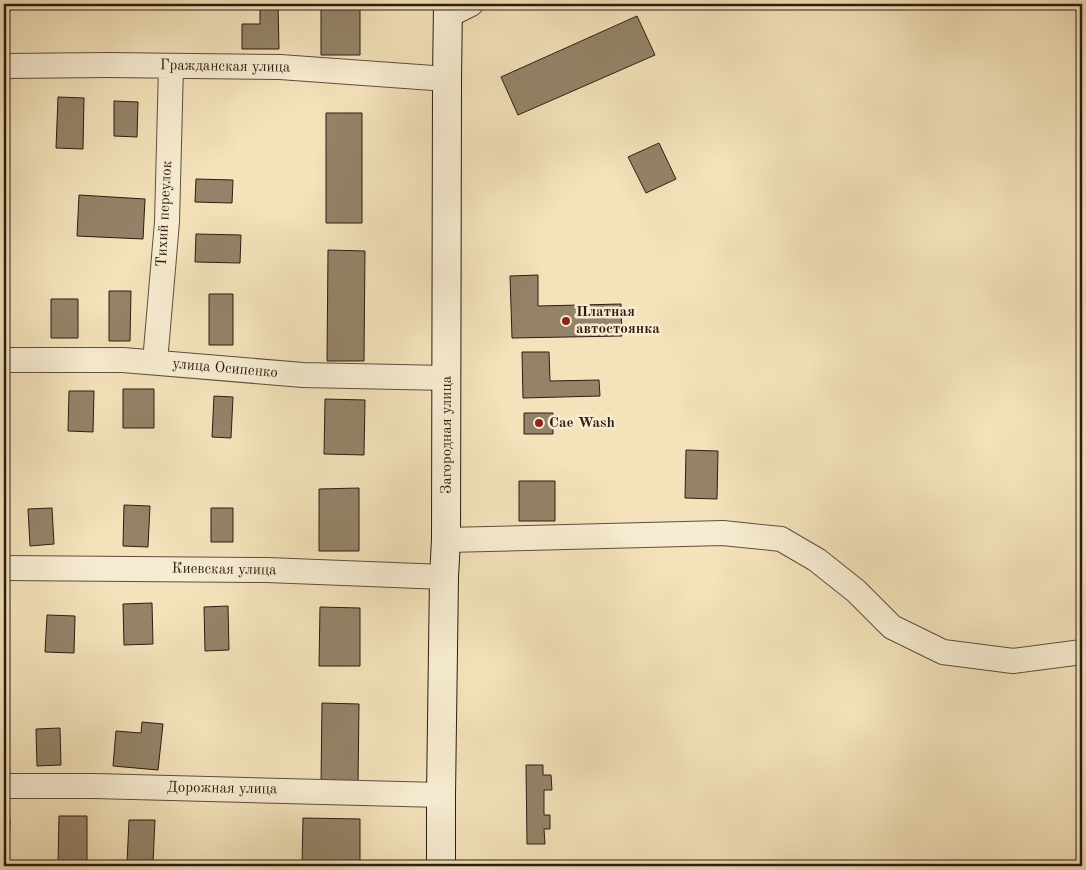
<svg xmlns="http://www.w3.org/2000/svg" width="1086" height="870" viewBox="0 0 1086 870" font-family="'Old Standard TT',serif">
	<rect width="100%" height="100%" fill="#f3e2ba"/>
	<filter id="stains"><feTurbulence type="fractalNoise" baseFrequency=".004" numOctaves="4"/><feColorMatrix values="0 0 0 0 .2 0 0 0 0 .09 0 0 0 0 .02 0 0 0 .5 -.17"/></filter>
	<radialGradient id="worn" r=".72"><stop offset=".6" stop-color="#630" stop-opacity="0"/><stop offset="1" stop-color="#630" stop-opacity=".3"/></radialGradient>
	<path fill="#948369" stroke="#2d1c12" d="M260 4H278L279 49H242V24H260Z
		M321 4H346V6H360V55H321Z
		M4 10H6V43H4Z
		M637 16 655 55 518 115 501 77Z
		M58 97 84 98 83 149 56 148Z
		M114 101 138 102 137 137 114 136Z
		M326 113H362V223H326Z
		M659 143 676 179 646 193 628 157Z
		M196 179 233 180 232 203 195 202Z
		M79 195 145 199 143 239 77 236Z
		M196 234 241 235 240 263 195 262Z
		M328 250 365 251 364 361H327Z
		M538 275V306L621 304 622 336 512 338 510 276Z
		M109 291H131L130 341H109Z
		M209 294H233V345H209Z
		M51 299H78V338H51Z
		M522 352H549L550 381 599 380 600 396 523 398Z
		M123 389H154V428H123Z
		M69 391H94L93 432 68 431Z
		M214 396 233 397 231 438 212 437Z
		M325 399 365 400 364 455 324 454Z
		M524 413H553V434H524Z
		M686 450 718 451 717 499 685 498Z
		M519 481H555V521H519Z
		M359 488V551H319V489Z
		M124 505 150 506 148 547 123 546Z
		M52 508 54 544 30 546 28 509Z
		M211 508H233V542H211Z
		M152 603 153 644 124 645 123 604Z
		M228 606 229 650 205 651 204 607Z
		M320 607 360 608V666H319Z
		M47 615 75 616 74 653 45 652Z
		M322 703 359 704 358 784 321 783Z
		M142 722 163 724 158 770 113 766 116 731 141 733Z
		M60 728 61 765 37 766 36 729Z
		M526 765H543V775H551L552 790H544V815H550V829H544L545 844H527Z
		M59 816H87V866H58Z
		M4 818 10 819 9 856H4Z
		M303 818 360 819V866H302Z
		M129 820H155L153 863H127Z"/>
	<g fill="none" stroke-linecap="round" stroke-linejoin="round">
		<g stroke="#5e4e3c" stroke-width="26">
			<path id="street" d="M449 15 471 4
				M4 66 108 65 280 67 447 79
				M4 360H123L303 375 447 378
				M155 362 167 222 171 66
				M446 540 723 533 781 539 817 560 856 591 892 627 943 652 1013 661 1082 652
				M4 568 267 570 444 577
				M4 786H94L441 795"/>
		</g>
		<g stroke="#2d1c12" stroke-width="30">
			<path id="secondary" d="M441 866V795L444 577 446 540 447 79 448 4"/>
		</g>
		<use href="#street" stroke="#f7ecd2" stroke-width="24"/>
		<use href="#secondary" stroke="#f7ecd2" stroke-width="28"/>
	</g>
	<g fill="#8f2418" stroke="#f7ecd2" stroke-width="2">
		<circle cx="566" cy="321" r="5"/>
		<circle cx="539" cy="423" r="5"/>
	</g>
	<g text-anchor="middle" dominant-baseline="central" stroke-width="5" stroke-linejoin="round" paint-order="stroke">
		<g font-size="15" fill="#2d1c12" stroke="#f7ecd2">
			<text transform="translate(225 67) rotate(1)">Гражданская улица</text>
			<text transform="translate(165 214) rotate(-87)">Тихий переулок</text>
			<text transform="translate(225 369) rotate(5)">улица Осипенко</text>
			<text transform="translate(447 435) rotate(-90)">Загородная улица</text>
			<text transform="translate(224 570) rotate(1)">Киевская улица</text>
			<text transform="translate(222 789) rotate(1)">Дорожная улица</text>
		</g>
		<g font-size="15" font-weight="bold" fill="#2d1c12" stroke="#f7ecd2" text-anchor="start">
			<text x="576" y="312">Платная<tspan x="576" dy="17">автостоянка</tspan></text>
			<text x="549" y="423">Cae Wash</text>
		</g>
	</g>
	<rect width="1086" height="870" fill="none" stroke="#f3e2ba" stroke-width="20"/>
	<rect x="5" y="5" width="1076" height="860" fill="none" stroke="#2d1c12" stroke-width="2.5"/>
	<rect x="10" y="10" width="1066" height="850" fill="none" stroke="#2d1c12"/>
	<rect width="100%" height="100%" filter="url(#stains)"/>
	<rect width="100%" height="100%" fill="url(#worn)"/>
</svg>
